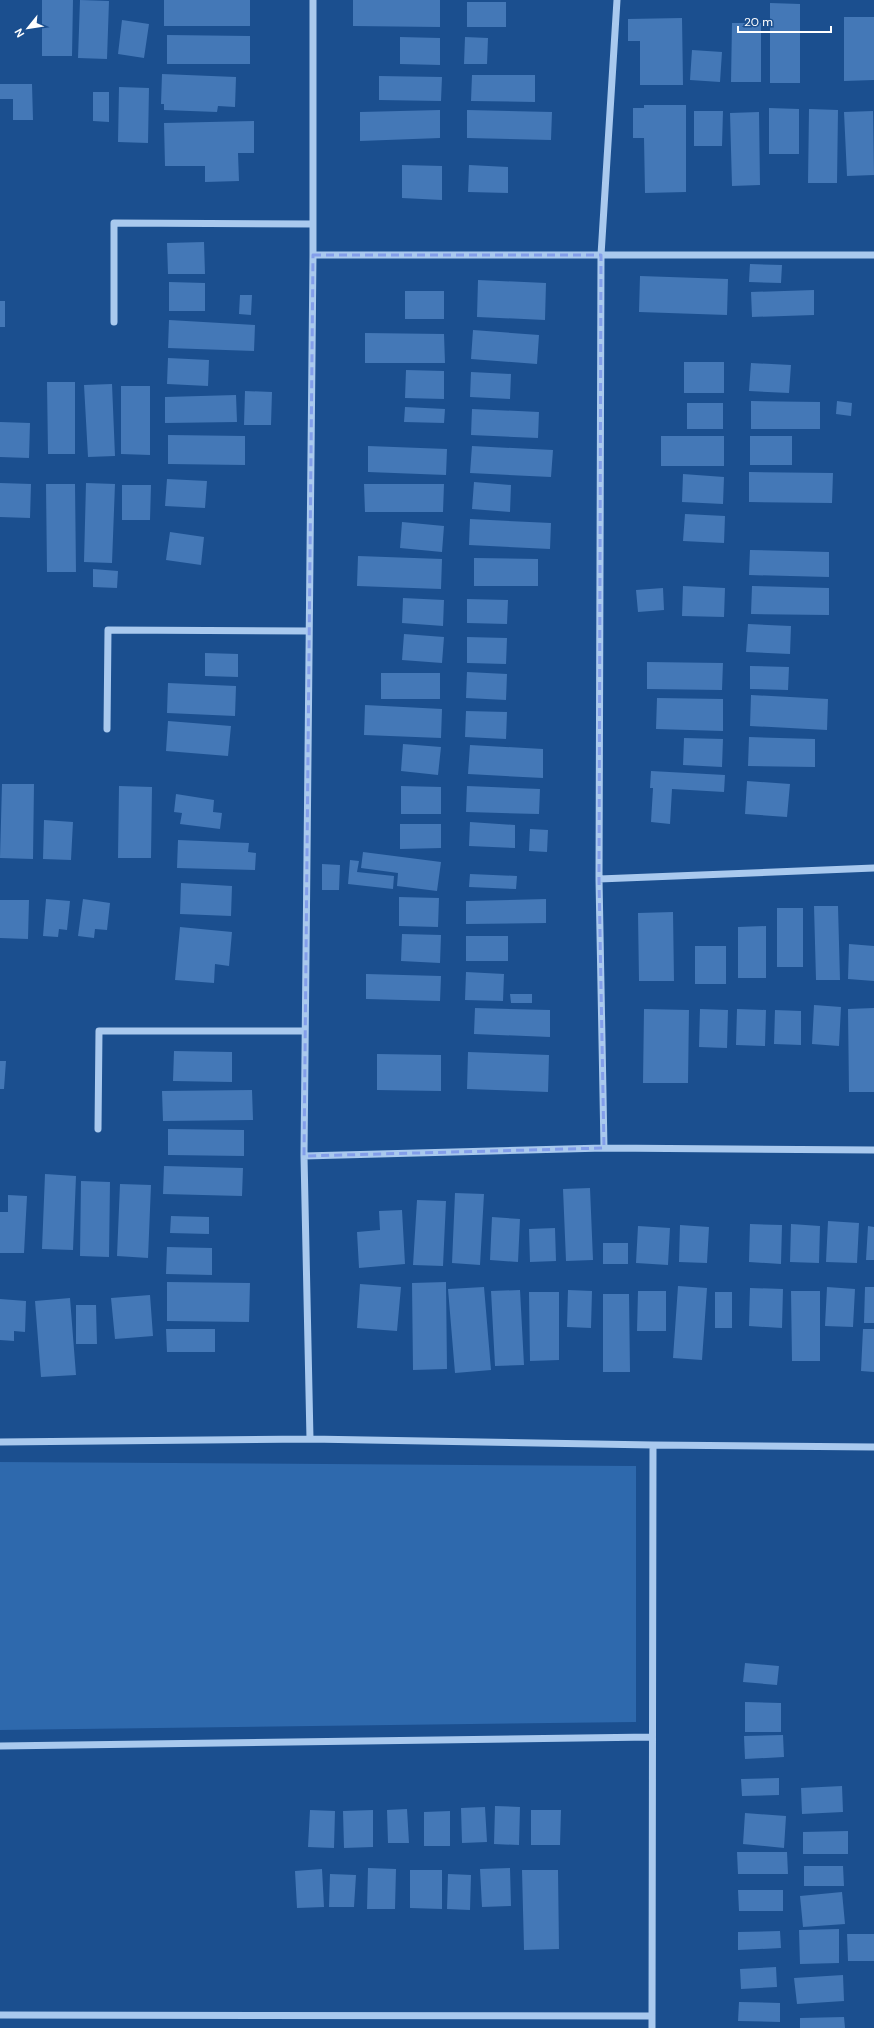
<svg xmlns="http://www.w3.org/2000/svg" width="874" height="2028" viewBox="0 0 874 2028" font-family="'DM Sans',sans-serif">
	<rect width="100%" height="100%" fill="#1b4f8f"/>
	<path fill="#2e69ad" d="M0 1462 636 1466V1722L0 1730Z"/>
	<path fill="#4478b7" d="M42 0H73L72 56H42Z
		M80 0 109 1 107 59 78 58Z
		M164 0H250V26H164Z
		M353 0H440V27L353 26Z
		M467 2H506V27H467Z
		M770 3 800 4V83H770Z
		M844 17H874V80L844 81Z
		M682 18 683 85H640V41H628V19Z
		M122 20 149 24 144 58 118 54Z
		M732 23H761V82H731Z
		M167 35 250 36V64H167Z
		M400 37 440 38V65L400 64Z
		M465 37 488 38 487 64H464Z
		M692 50 722 52 720 82 690 80Z
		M162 74 236 77 235 107 218 106 217 112 164 110V104H161Z
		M472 75H535V102L471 101Z
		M379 76 442 77 441 101 379 100Z
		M0 84H32L33 120H13V99H0Z
		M119 87 149 88 148 143 118 142Z
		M93 92H109V122L93 121Z
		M644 105H686V192L645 193 644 138H633V108H644Z
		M769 108 799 109V154H769Z
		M809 109 838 110 837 183H808Z
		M440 110V138L360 141V112Z
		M467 110 552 112 551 140 467 138Z
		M694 111H723L722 146H694Z
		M873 111 874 175 847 176 844 112Z
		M759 112 760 185 732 186 730 113Z
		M254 121V153H238L239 181 205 182V166H165L164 123Z
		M402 165 442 166V200L402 198Z
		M469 165 508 167V193L468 192Z
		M204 242 205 274H168L167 243Z
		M750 264 782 265 781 283 749 282Z
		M640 276 728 279 727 315 639 312Z
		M478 280 546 283 545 320 477 317Z
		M169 282 205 283V311H169Z
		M814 290V315L752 317 751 292Z
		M405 291H444V319H405Z
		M240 295H252L251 315 239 314Z
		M0 301H5V327H0Z
		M169 320 255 325 254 351 168 348Z
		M473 330 539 335 537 364 471 359Z
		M365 333 444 334 445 363H365Z
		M168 358 209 360 208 386 167 384Z
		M684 362H724V393H684Z
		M751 363 791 365 789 393 749 391Z
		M406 370 444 371V399L405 398Z
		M471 372 511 374 510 399 470 397Z
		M47 382H75V454H48Z
		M112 384 115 456 88 457 84 385Z
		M121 386H150V455L121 454Z
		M245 391 272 392 271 425H244Z
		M236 395 237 422 165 423V397Z
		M751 401 820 402V429H751Z
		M837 401 852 403 851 416 836 414Z
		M687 403H723V429H687Z
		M405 407 445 409 444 423 404 422Z
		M472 409 539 412 538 438 471 435Z
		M0 422 30 423 29 458 0 457Z
		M168 435 245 436V465L168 464Z
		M661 436H724V466H661Z
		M750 436H792V465H750Z
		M368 446 447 449 446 475 368 472Z
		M472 446 553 450 551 477 470 473Z
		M749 472 833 473 832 503 749 502Z
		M683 474 724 477 723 504 682 502Z
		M167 479 207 481 205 508 165 506Z
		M474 482 511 485 510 512 472 509Z
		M0 483 31 484 30 518 0 517Z
		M86 483 115 484 112 563 84 562Z
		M46 484H75L76 572H47Z
		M364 484H444L443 512H365Z
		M122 485H151L150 520H122Z
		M685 514 725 516 724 543 683 541Z
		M470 519 551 523 550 549 469 545Z
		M402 522 444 526 442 552 400 548Z
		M170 532 204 537 201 565 166 560Z
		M750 550 829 552V577L749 575Z
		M358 556 442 559 441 589 357 586Z
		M474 558 538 559V586H474Z
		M93 569 118 571 117 588 93 587Z
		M683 586 725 588 724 617 682 616Z
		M752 586 829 588V615L751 614Z
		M663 588 664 610 638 612 636 590Z
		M403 598 444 600 443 626 402 623Z
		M467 599 508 600 507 624 467 623Z
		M748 624 791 626 790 654 746 652Z
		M404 634 444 637 442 663 402 660Z
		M467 637 507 638 506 664 467 663Z
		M205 653 238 654V677L205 676Z
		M647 662 723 663 722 690 647 689Z
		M750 666 789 667 788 690 750 689Z
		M467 672 507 674 506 700 466 698Z
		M381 673H440V699H381Z
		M168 683 236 686 235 716 167 713Z
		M751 695 828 699 827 730 750 726Z
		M657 698 723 699V731L656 729Z
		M365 705 442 709 441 738 364 735Z
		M466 711 507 712 506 739 465 737Z
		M168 721 231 726 228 756 166 751Z
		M749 737 815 739V767L748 766Z
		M684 738 723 739 722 767 683 765Z
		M403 744 441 747 438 775 401 771Z
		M470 745 543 749V778L468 774Z
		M651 771 725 775 724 792 672 789 670 824 651 822 653 788H650Z
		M747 781 790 784 787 817 745 814Z
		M2 784H34L33 859 0 858Z
		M119 786 152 787 151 858H118Z
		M401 786 441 787V814H401Z
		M467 786 540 789 539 814 466 812Z
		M176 794 214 800 213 812 222 813 220 829 180 824 182 813 174 812Z
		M44 820 73 822 71 860 43 859Z
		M470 822 515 825V848L469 846Z
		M400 824H441V848L400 849Z
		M530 829 548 830 547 852 529 851Z
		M178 840 249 843 248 852 256 853 255 870 177 868Z
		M363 852 441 862 437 891 397 886 398 873 361 868Z
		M350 860 359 861 357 872 394 876 393 889 348 884Z
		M322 864 340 865 339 890H322Z
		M470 874 517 876 516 889 469 887Z
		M181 883 232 886 231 916 180 914Z
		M399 897 439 898 438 927 399 926Z
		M46 899 70 901 67 930 59 929 58 937 43 936Z
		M83 899 110 903 107 930 95 929 94 938 78 936Z
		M546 899V923L466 924V901Z
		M0 900H29L28 939 0 938Z
		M814 906H838L840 980H816Z
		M777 908H803V967H777Z
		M673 912 674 981H639L638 913Z
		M766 926V978H738V927Z
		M180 927 232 932 229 966 215 964 214 983 175 980Z
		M402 934 441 935 440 963 401 961Z
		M466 936H508V961H466Z
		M849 944 874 946V981L848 979Z
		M695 946H726V984H695Z
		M466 972 504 974 503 1001 465 1000Z
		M366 974 441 976 440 1001 366 999Z
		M510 994H532V1003H511Z
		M814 1005 841 1007 839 1046 812 1044Z
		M475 1008 550 1010V1037L474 1034Z
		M874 1008V1092H849L848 1009Z
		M644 1009 689 1010 688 1083H643Z
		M700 1009 728 1010 727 1048 699 1047Z
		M737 1009 766 1010 765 1046 736 1045Z
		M775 1010 801 1011V1045L774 1044Z
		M174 1051 232 1052V1082L173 1081Z
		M468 1052 549 1055 548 1092 467 1089Z
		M377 1054 441 1055V1091L377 1090Z
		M0 1061H6L4 1089H0Z
		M252 1090 253 1120 163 1121 162 1091Z
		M168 1129 244 1130V1156L168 1155Z
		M164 1166 243 1168 242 1196 163 1194Z
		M45 1174 76 1176 73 1250 42 1249Z
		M81 1181 110 1182 109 1257 80 1256Z
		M120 1184 151 1185 148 1258 117 1256Z
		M590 1188 593 1260 566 1261 563 1189Z
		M455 1193 484 1194 480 1265 452 1263Z
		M8 1195 27 1196 24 1253H0V1212H8Z
		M417 1200 446 1201 443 1266 413 1265Z
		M402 1210 405 1264 359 1268 357 1232 380 1230 379 1211Z
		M171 1216 209 1217V1234L170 1233Z
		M492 1217 520 1219 518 1262 490 1260Z
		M828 1221 859 1223 857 1263 826 1262Z
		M750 1224 782 1225 781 1264 749 1262Z
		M791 1224 820 1226 819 1263 790 1262Z
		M680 1225 709 1227 707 1263 679 1262Z
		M638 1226 670 1228 668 1265 636 1263Z
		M868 1226 874 1227V1260H866Z
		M555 1228 556 1261 530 1262 529 1229Z
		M603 1243H628V1264H603Z
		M167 1247 212 1248V1275L166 1274Z
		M167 1282 250 1283 249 1322 167 1321Z
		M446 1282 447 1369 413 1370 412 1283Z
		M360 1284 401 1287 397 1331 357 1328Z
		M678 1286 707 1288 702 1360 673 1358Z
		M484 1287 491 1370 455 1373 448 1289Z
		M827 1287 855 1289 853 1327 825 1326Z
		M865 1287H874V1323H864Z
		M750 1288 783 1289 782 1328 749 1326Z
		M520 1290 524 1365 495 1366 491 1291Z
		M568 1290 592 1291 591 1328 567 1327Z
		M638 1291H666V1331H637Z
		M791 1291H820V1361H792Z
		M529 1292H559V1360L530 1361Z
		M715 1292H732V1328H715Z
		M603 1294H629L630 1372H603Z
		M150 1295 153 1336 115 1339 111 1298Z
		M70 1298 76 1375 41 1377 35 1301Z
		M0 1299 26 1301 25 1332 14 1331V1341L0 1340Z
		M76 1305H96L97 1344H76Z
		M166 1329H215V1352H167Z
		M863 1329H874V1372L861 1371Z
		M745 1663 779 1666 777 1685 743 1682Z
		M745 1702 781 1703V1732H745Z
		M783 1735 784 1757 745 1759 744 1736Z
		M779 1778V1795L742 1796 741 1779Z
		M842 1786 843 1812 802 1814 801 1788Z
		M495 1806 520 1807 519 1845 494 1844Z
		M485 1807 487 1842 462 1843 461 1808Z
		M407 1809 409 1843H388L387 1810Z
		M310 1810 335 1811 334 1848 308 1847Z
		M373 1810V1847L344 1848 343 1811Z
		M531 1810H561L560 1845H531Z
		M450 1811V1846H424V1812Z
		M745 1813 786 1816 784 1848 743 1844Z
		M848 1831V1854H803V1832Z
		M737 1852H787L788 1874H738Z
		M804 1866H843L844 1886H804Z
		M368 1868 396 1869 395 1909H367Z
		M510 1868 511 1906 482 1907 480 1869Z
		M322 1869 324 1907 297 1908 295 1871Z
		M410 1870H442V1909L410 1908Z
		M522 1870H558L559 1949 524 1950Z
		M330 1874 356 1875 354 1907H329Z
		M448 1874 471 1875 470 1910 447 1909Z
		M738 1890H783V1911H739Z
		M842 1892 845 1924 803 1927 800 1896Z
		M839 1929V1963L800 1964 799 1930Z
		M780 1931 781 1948 738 1950V1932Z
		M847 1934H874V1961H848Z
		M776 1967 777 1987 741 1989 740 1969Z
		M843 1975 844 2001 797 2004 794 1978Z
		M739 2002 780 2003V2022L738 2021Z
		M844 2017 845 2028H800V2018Z"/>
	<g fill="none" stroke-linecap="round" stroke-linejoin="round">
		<path stroke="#a9c9ee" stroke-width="7" d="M313 255H874
			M114 322V223L313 224
			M107 729 108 630 309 631
			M599 879 874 868
			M98 1129 99 1031H305
			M604 1148 599 879 601 255 617 0
			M304 1156 604 1148 874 1150
			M310 1439 304 1156 313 255V0
			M0 1442 310 1439 653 1445 874 1447
			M0 1746 652 1737
			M0 2015 652 2016
			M652 2028 653 1445"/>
	</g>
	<path fill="none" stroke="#839eea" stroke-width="3" stroke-dasharray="8 5" stroke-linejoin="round" d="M313 255H601L599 879 604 1148 304 1156Z"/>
	<g transform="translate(28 28) rotate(240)" stroke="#1b4f8f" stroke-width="3" paint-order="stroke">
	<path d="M0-3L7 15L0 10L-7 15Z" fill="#ffffff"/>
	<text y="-6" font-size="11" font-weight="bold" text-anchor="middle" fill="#ffffff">N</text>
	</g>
	<path d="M738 26v6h93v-6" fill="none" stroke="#ffffff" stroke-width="2"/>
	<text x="744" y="26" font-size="12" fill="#ffffff" stroke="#1b4f8f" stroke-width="3" paint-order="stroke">20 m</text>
</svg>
